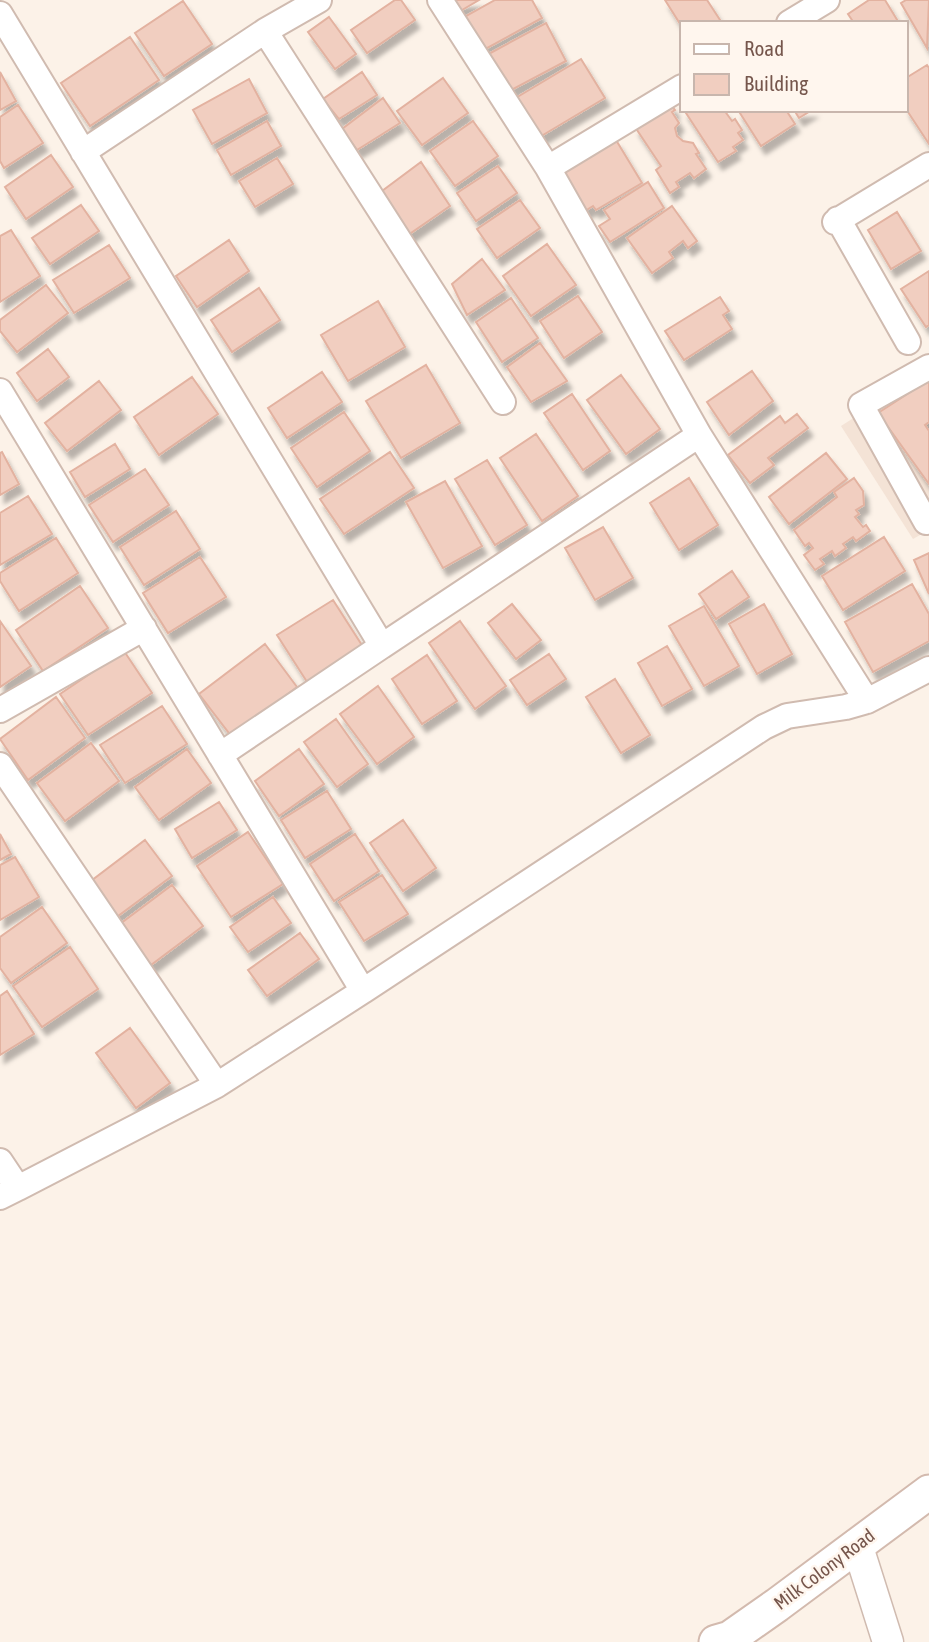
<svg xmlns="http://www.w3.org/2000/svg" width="929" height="1642" viewBox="0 0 929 1642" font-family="'Asap Condensed',sans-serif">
	<defs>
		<filter id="shadow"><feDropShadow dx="4.5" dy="8" stdDeviation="2" flood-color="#0004"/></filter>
	</defs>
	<rect width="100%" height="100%" fill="#fcf2e8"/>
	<path fill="#f4e3d6" d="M929 370V530L913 539 841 426Z"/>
	<path fill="#f1cec0" stroke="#e3b2a0" stroke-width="2" filter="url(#shadow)" d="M395 0H401L415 20 367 53 351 30Z
		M449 0H479L457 13Z
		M495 0H532L542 18 480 52 461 19Z
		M665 0H707L722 23H682V27Z
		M869 0H885L899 23H854L848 14Z
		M906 0H929L927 48 901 3Z
		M183 1 212 44 164 76 135 33Z
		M329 17 356 54 335 69 308 32Z
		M546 23 566 61 502 95 483 57Z
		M130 37 159 80 90 126 61 83Z
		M581 59 605 98 538 138 514 99Z
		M927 65 929 68V144L906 109V78Z
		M0 72 16 101 0 110Z
		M362 72 377 95 339 119 323 99Z
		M443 78 468 113 422 145 397 111Z
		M249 79 267 113 212 144 193 110Z
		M383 98 400 123 357 150 342 129Z
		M670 104 675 110 672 112 679 123 675 128 677 136 683 141 693 143 699 153 696 154 706 169 694 178 690 173 676 182 679 187 670 193 656 170 661 166 635 127Z
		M18 105 43 143 4 168 0 161V117Z
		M684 110H724L732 121 735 119 742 130 738 133 743 140 733 147 736 151 718 162Z
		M738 110H786L795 124 761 146Z
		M794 110H812L799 118Z
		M267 121 281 146 231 175 217 150Z
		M473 121 498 156 455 186 430 151Z
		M616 140 642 183 596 210 593 206 585 211 557 175Z
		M51 155 73 187 26 219 5 187Z
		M277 158 293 184 255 207 239 181Z
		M421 162 450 206 408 235 382 191Z
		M498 166 517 193 476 221 457 193Z
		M648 182 664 208 610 242 599 226 610 219 604 210Z
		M520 200 540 228 497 258 477 229Z
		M81 205 99 231 50 264 32 238Z
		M672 206 697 241 688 248 683 241 669 252 673 258 652 273 627 238Z
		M897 212 921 251 891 269 868 230Z
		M11 230 40 276 0 302V236Z
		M229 240 249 271 197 307 176 276Z
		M547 244 576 285 531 316 503 276Z
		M109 245 130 278 74 313 53 280Z
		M482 259 505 290 467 315 452 284Z
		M929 271V325L926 327 901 289Z
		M46 285 68 313 17 352 0 331V320Z
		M259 288 280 320 232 352 211 320Z
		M578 296 602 332 564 358 540 321Z
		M720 297 729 311 723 315 732 329 684 360 665 331Z
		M511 298 538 338 502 362 476 322Z
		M378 301 405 347 348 381 321 335Z
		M540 343 567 381 531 402 507 367Z
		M48 349 69 377 37 401 17 373Z
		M426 365 460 423 401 458 366 401Z
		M752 371 773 401 729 435 707 402Z
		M322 372 342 402 287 438 268 408Z
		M621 375 660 429 626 454 587 400Z
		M192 377 218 414 159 455 134 417Z
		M929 380V422L925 425 929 431V484L878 413Z
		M99 381 121 410 67 451 45 423Z
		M572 394 610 451 583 470 544 413Z
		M344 412 370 451 317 487 291 448Z
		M797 414 808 428 768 458 774 465 750 483 728 455 780 416 785 423Z
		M536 434 578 496 542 521 500 458Z
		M115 444 130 469 85 497 70 472Z
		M2 452 19 484 0 495V453Z
		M390 452 414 488 344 534 320 499Z
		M826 453 847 479 789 524 769 497Z
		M487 460 527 525 495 545 455 479Z
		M145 469 169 505 113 542 89 505Z
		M689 478 718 525 679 550 650 503Z
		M854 478 863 491 864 505 856 510 859 514 855 517 863 527 866 525 870 531 856 541 853 537 843 544 846 548 835 556 832 551 820 559 824 564 815 570 804 555 813 548 809 543 805 546 794 530 837 497 834 492Z
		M445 481 482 546 443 568 406 502Z
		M28 496 52 534 0 565V513Z
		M176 511 200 549 144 585 120 547Z
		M603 527 633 578 595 600 565 548Z
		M884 537 905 571 843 610 822 576Z
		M56 538 78 573 19 611 0 581V573Z
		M929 553V594L914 560Z
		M200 557 226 597 168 633 143 593Z
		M732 571 749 597 716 619 699 594Z
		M912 584 929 614V641L873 672 845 622Z
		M80 586 108 628 43 671 16 630Z
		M333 600 365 650 309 685 277 635Z
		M512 604 541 640 516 659 488 623Z
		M764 604 792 654 757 674 729 624Z
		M704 606 739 666 704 686 669 626Z
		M0 621 31 666 0 687Z
		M460 621 506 686 475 709 429 643Z
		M265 644 297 687 232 737 199 694Z
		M667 646 692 689 662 706 638 663Z
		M124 651 152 693 88 735 60 694Z
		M549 654 566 679 527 705 510 680Z
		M427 655 457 701 422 724 392 679Z
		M615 679 650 735 621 753 586 697Z
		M378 686 414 737 377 764 340 714Z
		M56 697 85 738 28 780 0 739Z
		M162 706 187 744 125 783 100 745Z
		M336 719 368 764 337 787 304 742Z
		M91 743 119 781 65 821 37 783Z
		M187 749 211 783 159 820 135 787Z
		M299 749 324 784 279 816 255 781Z
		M327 791 351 829 305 858 281 820Z
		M219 802 237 830 192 858 175 829Z
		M403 820 436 868 403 891 370 843Z
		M248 832 283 884 231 917 197 866Z
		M0 834 11 854 0 860Z
		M355 834 379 871 334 901 310 864Z
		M145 840 172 876 114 919 87 884Z
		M15 857 39 897 0 920V865Z
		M382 875 408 914 364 941 339 902Z
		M172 885 203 926 151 965 120 924Z
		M273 897 291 923 248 952 230 927Z
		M42 907 67 943 11 983 0 968V937Z
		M300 933 319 959 267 996 248 970Z
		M70 947 98 989 42 1027 13 986Z
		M7 991 34 1034 0 1055V996Z
		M130 1028 170 1083 136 1108 96 1053Z"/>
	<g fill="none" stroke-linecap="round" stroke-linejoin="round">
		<g stroke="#d0bbb0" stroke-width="28">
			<path id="minor" d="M0 14 382 646 699 435 548 168 440 0
				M789 23 827 0
				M265 31 503 402
				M83 152 265 31 319 0
				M548 168 682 87
				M838 219 908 342
				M835 222 929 165
				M929 367 861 405 926 522 929 520
				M0 391 363 991 217 1085 18 1188
				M699 435 867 701
				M0 710 144 628
				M220 755 382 646
				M0 765 217 1085
				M363 991 764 727 787 716 846 707 867 701 929 669
				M0 1161 18 1188 0 1197"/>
		</g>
		<g stroke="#d0bbb0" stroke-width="33">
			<path id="tertiary" d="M857 1544 888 1642"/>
		</g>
		<g stroke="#d3baae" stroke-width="37">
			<path id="secondary" d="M716 1642 730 1638 777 1605 929 1492"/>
		</g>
		<use href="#minor" stroke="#fff" stroke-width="24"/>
		<use href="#tertiary" stroke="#fff" stroke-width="30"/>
		<use href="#secondary" stroke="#fff" stroke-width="33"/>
	</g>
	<g text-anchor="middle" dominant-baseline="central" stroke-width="5" stroke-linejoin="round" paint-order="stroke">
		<g font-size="19" fill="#76564c" stroke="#fff6ee">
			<text transform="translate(824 1569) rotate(-37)">Milk Colony Road</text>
		</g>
	</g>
	<rect x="680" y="21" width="228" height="91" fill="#fff6ee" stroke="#c8b6ad" stroke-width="2"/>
	<rect x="694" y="44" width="35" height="10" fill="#ffffff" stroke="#c8b6ad" stroke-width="2"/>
	<text x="744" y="56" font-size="21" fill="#76564c">Road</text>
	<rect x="694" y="74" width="35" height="21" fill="#f1cec0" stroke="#c8b6ad" stroke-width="2"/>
	<text x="744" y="91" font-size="21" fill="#76564c">Building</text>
</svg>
